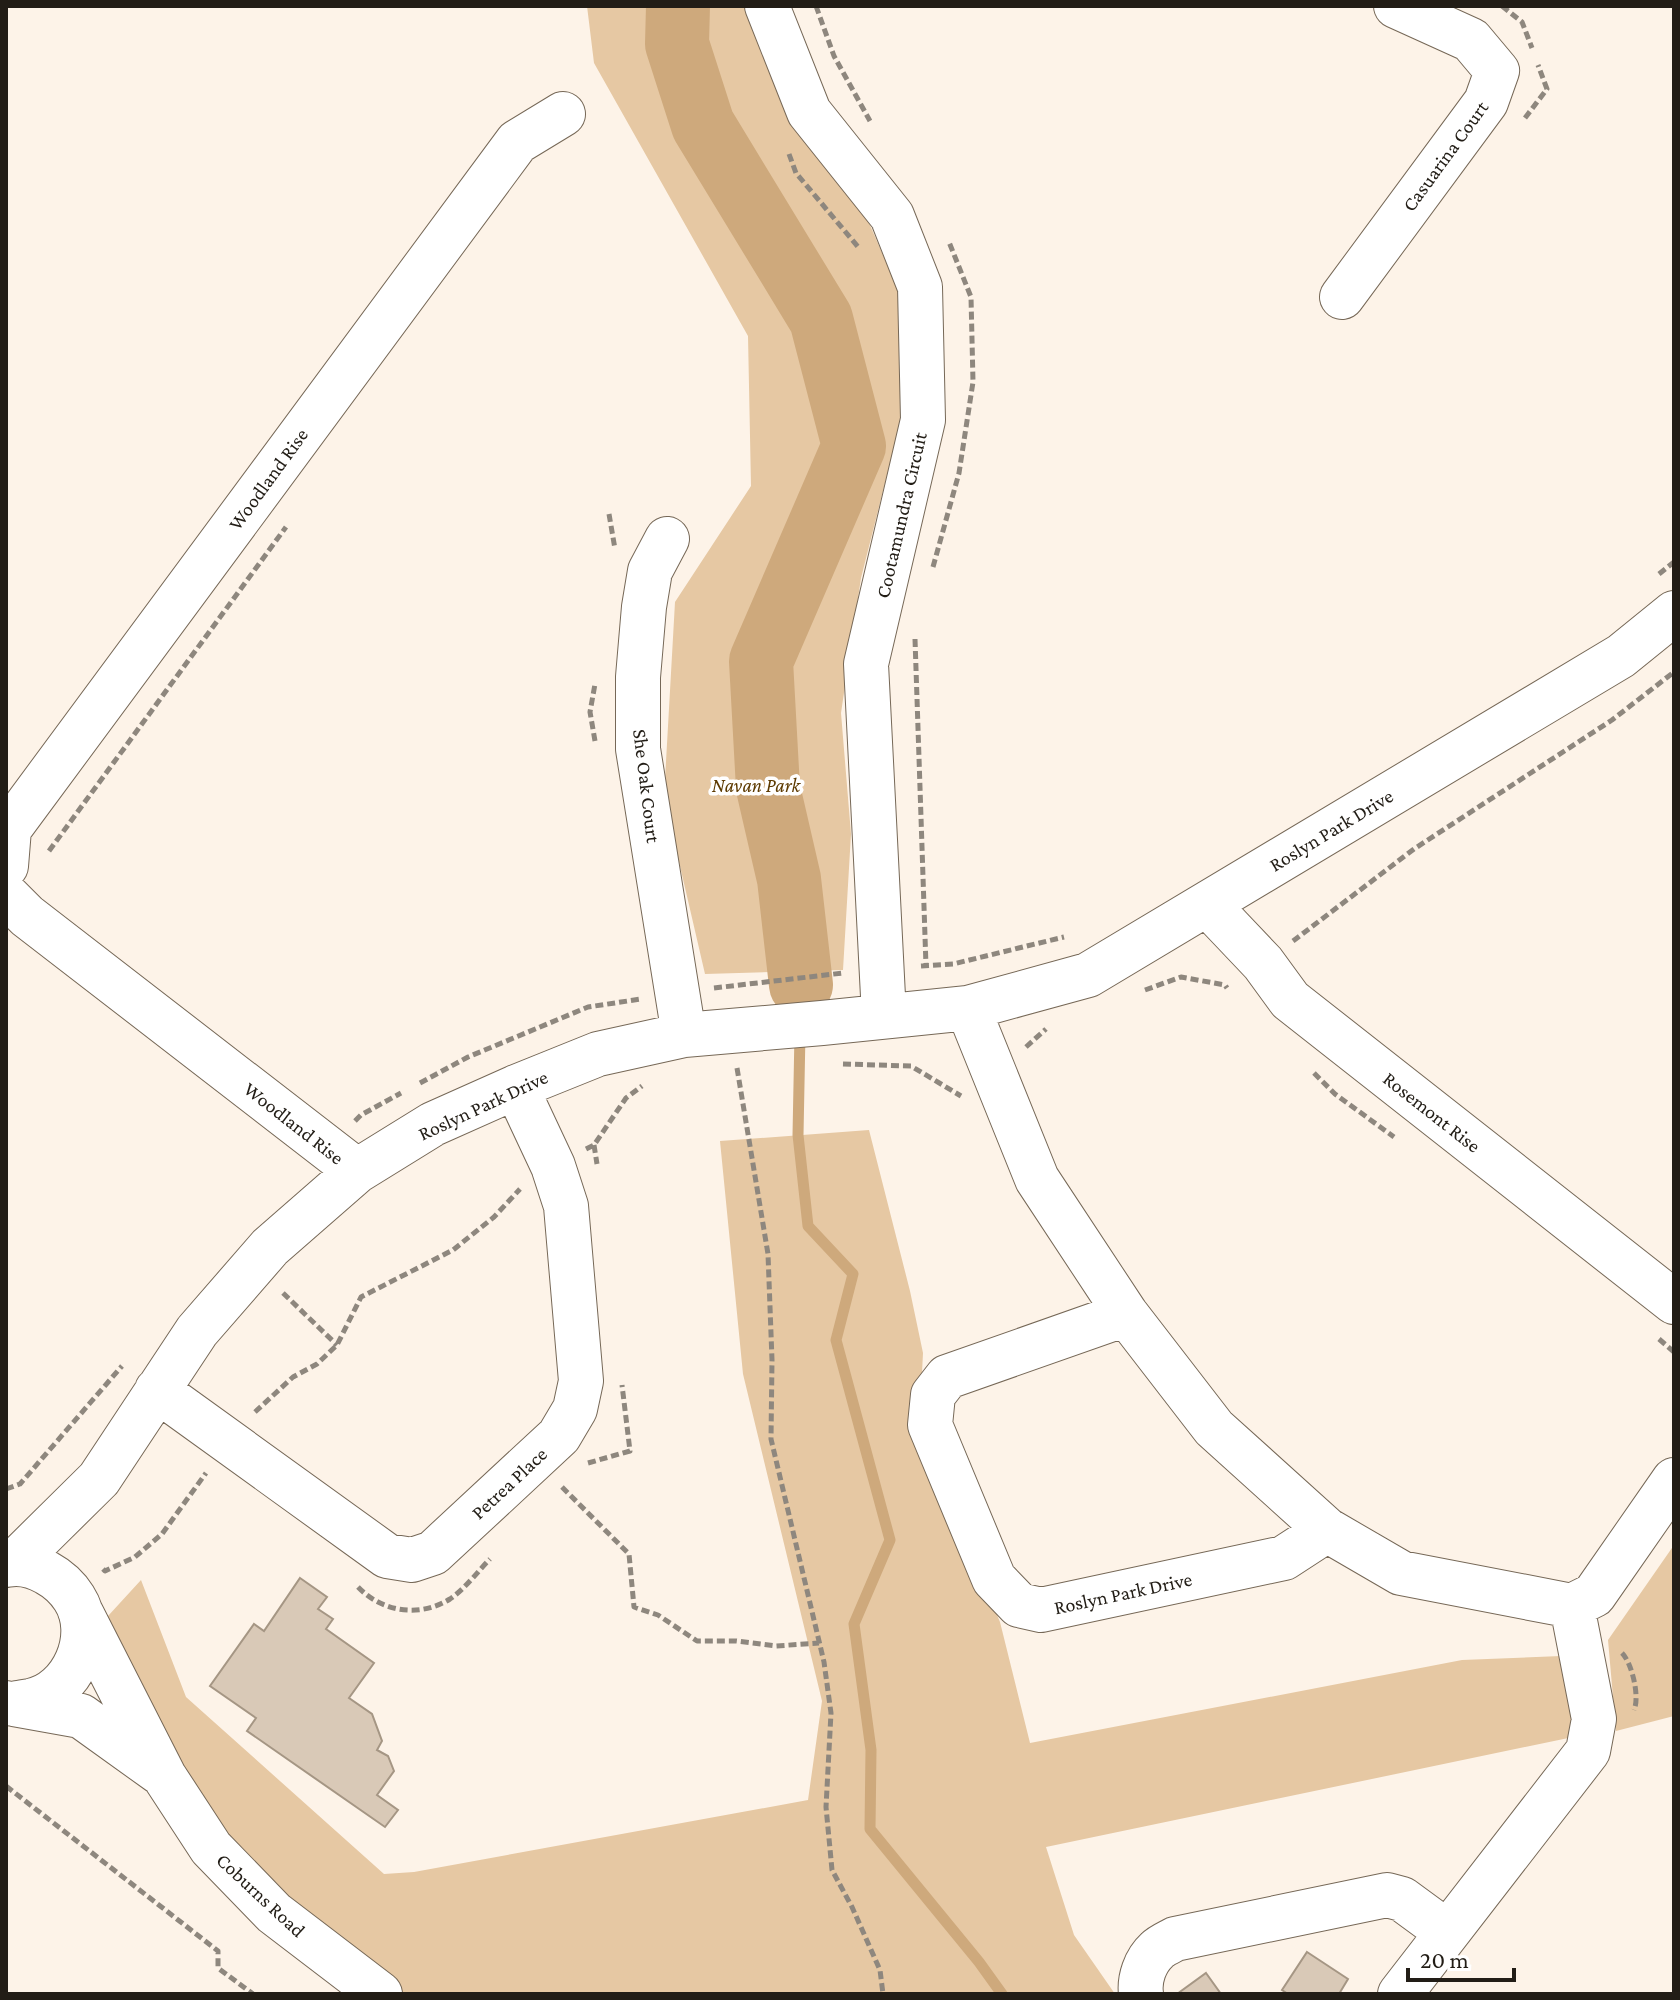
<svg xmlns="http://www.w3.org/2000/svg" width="1680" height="2000" viewBox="0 0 1680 2000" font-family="'Crimson Pro',serif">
	<rect width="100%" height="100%" fill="#fdf3e8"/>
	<path fill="#e6c8a3" d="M587 6H755L866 216 897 287 909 388 861 578 841 713 851 834 843 970 705 974 664 797 675 602 751 486 748 336 594 63Z
		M869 1130 910 1291 923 1353 919 1431 1000 1622 1030 1743 1462 1660 1561 1656 1578 1736 1046 1847 1074 1935 1115 1994H392L265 1899 97 1628 141 1580 186 1697 384 1874 414 1872 808 1800 822 1701 743 1374 720 1141Z
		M1674 1545V1716L1616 1731 1608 1640Z"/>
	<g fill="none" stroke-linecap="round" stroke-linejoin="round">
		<path stroke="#cea97c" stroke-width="11" d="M800 1015 801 985
			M800 1033 798 1135 808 1226 853 1274 836 1340 890 1540 854 1624 871 1750 870 1829 979 1962 1002 1994"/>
		<path stroke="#cea97c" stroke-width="64" d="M678 6 677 44 703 125 821 319 854 446 761 661 768 788 789 879 801 985"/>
	</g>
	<path fill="#d9c9b7" stroke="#a59684" stroke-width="2" d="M300 1578 327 1597 318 1609 333 1619 326 1629 374 1663 349 1698 372 1714 382 1741 377 1750 388 1756 394 1771 377 1795 398 1810 385 1827 247 1731 256 1718 210 1686 254 1624 264 1631Z
		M1307 1952 1348 1979 1339 1994H1288L1282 1990Z
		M1206 1973 1221 1994H1177Z"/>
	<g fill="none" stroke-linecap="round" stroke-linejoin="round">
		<g stroke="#766857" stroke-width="46">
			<path id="minor" d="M767 6 809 112 892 216 920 287 923 420 866 664 884 1016
				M1342 297 1486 102 1497 71 1471 40 1396 6
				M667 539 650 571 644 607 638 677V749L684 1035
				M6 866 9 829 517 142 563 114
				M6 895 27 916 357 1171
				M1207 904 1263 963 1290 1000 1674 1302
				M968 1008 1037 1179 1126 1314 1214 1428 1327 1530 1401 1573 1572 1606 1594 1719 1588 1751 1400 1994
				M1126 1314 947 1377 933 1395 930 1425 994 1579 1019 1605 1041 1610 1284 1558 1327 1530
				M157 1390 387 1556 412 1560 433 1553 559 1436 575 1409 581 1381 566 1206 553 1166 516 1087
				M14 1563 99 1479 197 1331 270 1247 357 1171 433 1124 516 1087 598 1054 684 1035 822 1023 968 1008 1088 975 1621 656 1674 613
				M6 1565C20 1562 35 1566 47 1573 58 1579 67 1587 74 1598 98 1635 73 1693 30 1701 22 1702 14 1705 6 1703
				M1572 1606 1594 1595 1674 1480
				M80 1611 164 1776 211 1848 274 1913 380 1994
				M14 1704 81 1716 159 1772
				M1141 1994C1139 1979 1145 1961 1157 1950 1162 1945 1170 1942 1175 1939L1387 1895 1402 1899 1447 1932"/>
		</g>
		<path stroke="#8e877e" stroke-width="5" stroke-dasharray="8 4" stroke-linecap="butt" d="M816 6 834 56 870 121
			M1502 6 1522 22 1532 48
			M1525 118 1547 89 1538 65
			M789 154 796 173 859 248
			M609 514 615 549
			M933 567 959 473 973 382 971 297 949 242
			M1659 574 1674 562
			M915 639 926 966
			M595 741 590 712 595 684
			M49 851 286 527
			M1293 941 1414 849 1612 720 1674 672
			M921 966 953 964 1064 937
			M714 988 843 973
			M1145 990 1181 977 1225 985 1227 988
			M1026 1047 1046 1029
			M843 1064 911 1066 961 1096
			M737 1068 768 1254 772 1360 771 1439 824 1662 831 1713 826 1807 832 1870 852 1907 880 1970 883 1994
			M1314 1073 1335 1094 1394 1137
			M420 1083 468 1057 588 1007 641 999
			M355 1121 361 1115 401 1093
			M594 1145 597 1164
			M586 1149 594 1145 626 1098 642 1086
			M283 1293 337 1345
			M1659 1339 1674 1352
			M255 1412 293 1377 317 1364 337 1345 361 1297 453 1250 494 1217 520 1189
			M588 1463 630 1451 622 1385
			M562 1487 629 1554 634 1607 658 1615 697 1641H736L776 1646 819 1643
			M6 1489 20 1484 122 1366
			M103 1569 105 1571 135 1557 162 1534 206 1473
			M358 1587C382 1612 419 1618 450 1599 465 1589 478 1571 490 1559
			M1622 1653C1632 1663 1640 1697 1634 1710
			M6 1786 218 1951V1968L253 1994"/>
		<use href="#minor" stroke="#fff" stroke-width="44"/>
	</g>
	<g text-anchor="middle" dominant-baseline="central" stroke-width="7" stroke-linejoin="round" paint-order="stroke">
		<g font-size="20" fill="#221d16" stroke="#fff">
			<text transform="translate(1445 156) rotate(-54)">Casuarina Court</text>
			<text transform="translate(268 479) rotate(-54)">Woodland Rise</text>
			<text transform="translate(901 515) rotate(-77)">Cootamundra Circuit</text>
			<text transform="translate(647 786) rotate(83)">She Oak Court</text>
			<text transform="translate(1331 830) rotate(-31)">Roslyn Park Drive</text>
			<text transform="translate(483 1105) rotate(-25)">Roslyn Park Drive</text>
			<text transform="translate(1432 1112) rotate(38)">Rosemont Rise</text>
			<text transform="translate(294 1123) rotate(38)">Woodland Rise</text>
			<text transform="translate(509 1483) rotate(-43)">Petrea Place</text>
			<text transform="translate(1123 1593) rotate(-12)">Roslyn Park Drive</text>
			<text transform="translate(261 1895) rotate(43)">Coburns Road</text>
		</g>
		<g font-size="20" font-style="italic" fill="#5d3a00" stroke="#fff">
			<text x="756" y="785">Navan Park</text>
		</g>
	</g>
	<rect width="1680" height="2000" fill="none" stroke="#221d16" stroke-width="16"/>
	<path d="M1408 1968v12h106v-12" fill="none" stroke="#221d16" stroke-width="4"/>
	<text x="1420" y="1968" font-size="24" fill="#221d16" stroke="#ffffff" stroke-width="6" paint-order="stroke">20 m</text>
</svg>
